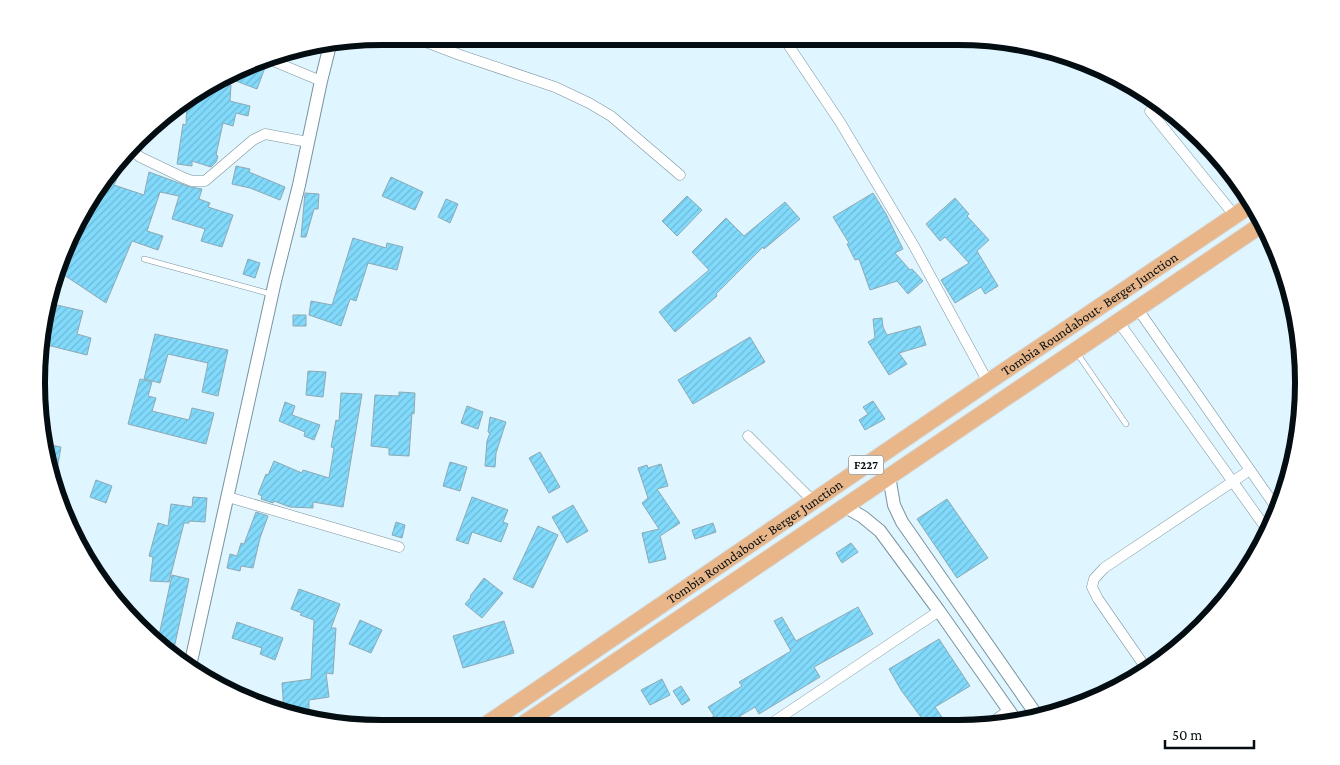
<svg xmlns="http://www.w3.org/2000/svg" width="1340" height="765" viewBox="0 0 1340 765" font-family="'Crimson Pro',serif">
	<defs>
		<pattern id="building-hatch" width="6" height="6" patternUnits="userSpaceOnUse" patternTransform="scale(1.25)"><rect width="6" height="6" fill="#81dafb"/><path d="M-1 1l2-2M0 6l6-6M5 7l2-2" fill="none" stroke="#6ebad6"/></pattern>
	</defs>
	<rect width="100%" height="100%" fill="#dff5ff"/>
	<path fill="url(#building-hatch)" stroke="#8ea9b3" d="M259 61 266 65 257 89 236 81 240 72Z
		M217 84 231 85 230 101 250 106 248 116 236 113 233 126 223 123 216 155 218 156 216 162 211 167 192 161V166L177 164 183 124 186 125 187 100Z
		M125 158 126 159 114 185 144 195 149 172 190 187 202 189 199 199 210 203 208 207 233 215 222 247 201 241 205 229 172 219 179 196 160 192 147 231 163 236 158 250 132 241 106 303 58 271 95 190Z
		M236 166 250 169 249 172 285 187 280 200 250 188 232 184Z
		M391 177 423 192 415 210 382 196Z
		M305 193 319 194 318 209H314L306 237H301Z
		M873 193 886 214 903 249 895 253 910 270 912 269 923 281 908 294 897 281 870 290 859 259 855 260 847 244 849 243 833 217Z
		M687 196 702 210 677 236 662 221Z
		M955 198 969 214 967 216 989 240 977 251 998 286 985 294 981 287 955 303 941 280 969 263 945 237 940 241 926 224Z
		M446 199 458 204 450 223 438 217Z
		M785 202 800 219 764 249 763 247 716 294 717 296 675 332 659 312 709 270 692 252 726 218 744 236Z
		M353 238 386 248 387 243 403 247 397 270 368 263 356 301 350 299 341 326 309 315 311 301 332 305Z
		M248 259 260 263 255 278 243 274Z
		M57 305 83 311 77 334 91 338 87 355 47 345Z
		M293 315H306V326H293Z
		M882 318 883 327 887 335 920 326 926 345 899 353 907 364 889 375 868 342 875 338 873 319Z
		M155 334 228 350 218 396 202 392 208 363 168 354 160 383 144 379Z
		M750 337 765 362 693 404 678 380Z
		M308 371 326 372 323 397 306 395Z
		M140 379 152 382 148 396 156 398 152 411 189 420 192 408 214 413 206 444 128 424Z
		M399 392 415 393 414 414 412 413 409 456 389 455V448L371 446 375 395 399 396Z
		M341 393 362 394 343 507 313 502V508L290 507 274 501 273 503 261 499 262 496 258 494 266 474 268 475 274 461 302 473 303 470 329 478 334 448 331 447 336 420 339 421Z
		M873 401 885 419 865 430 859 420 868 414 863 407Z
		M285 402 295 406 292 415 320 425 314 440 304 436 305 432 279 421Z
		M467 406 483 412 478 429 461 423Z
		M490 417 506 422 496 453 495 467 485 466 487 441 490 433 488 432Z
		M46 444 61 447 55 481 50 461Z
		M540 452 560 487 549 493 529 458Z
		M450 462 467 467 460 491 443 486Z
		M661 464 668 486 657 489 680 523 660 536 666 559 649 563 642 533 659 529 642 503 648 498 638 468 647 465 648 468Z
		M96 480 112 486 106 503 90 497Z
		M193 497 207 498 205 522 189 521V523H184L169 582 150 581 153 557 149 556 158 523 168 526 171 504 192 507Z
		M472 497 508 510 503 522 508 524 501 542 472 532 468 544 456 540Z
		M947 499 988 558 957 578 917 519Z
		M573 505 588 531 567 543 552 517Z
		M256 512 268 516 260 538 253 568 241 566 240 571 227 568 230 554 237 556 241 543 244 544Z
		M396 522 405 525 402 538 392 535Z
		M713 523 716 532 695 539 692 530Z
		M538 526 558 535 533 588 513 579Z
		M851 543 858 552 842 563 836 553Z
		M172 575 189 579 173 653 158 640Z
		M484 578 503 593 482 618 465 604 471 597 470 596Z
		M299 589 340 604 331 628H336L333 674 326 673 329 697 309 700V720L293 717 284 713 282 683 311 679 314 620 300 615 302 613 291 609Z
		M858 607 873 634 814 667 820 677 759 714 755 707 740 716 746 727H696L714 716 708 707 742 686 739 682 791 651 774 621 782 617 796 641Z
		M360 620 382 630 371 653 349 644Z
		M504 621 514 653 463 668 453 636Z
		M237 622 283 638 275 660 260 654 262 648 232 638Z
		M939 639 970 686 935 707 948 726H914L923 720 901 690 889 669Z
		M662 679 670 695 650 705 641 690Z
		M681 686 690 700 682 705 673 691Z"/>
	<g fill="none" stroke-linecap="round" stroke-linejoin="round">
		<g stroke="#79939d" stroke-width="6">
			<path id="service" d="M144 259 271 294
				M1077 353 1126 424"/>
		</g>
		<g stroke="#79939d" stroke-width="11">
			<path id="minor" d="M410 36 460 55 555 87 589 103 611 116 680 175
				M783 37 840 122 914 246 988 382
				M266 58 321 81
				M1150 111 1235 216
				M132 150 140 157 184 178 192 181H205L253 140 265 134 308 142
				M1137 308 1278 510
				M1118 321 1268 531
				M748 436 813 501
				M228 497 399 547
				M1148 671 1098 599 1092 587 1094 579 1104 568 1250 470
				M537 715 545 727
				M987 726 1009 710
				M766 727 939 611"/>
		</g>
		<g stroke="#79939d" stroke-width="14">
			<path id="tertiary" d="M889 476 894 505 902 522 1038 717
				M844 506 863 517 880 531 939 611 1017 722
				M190 666 275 281 299 185 321 81 330 45"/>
		</g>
		<g stroke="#d7d8d9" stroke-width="18">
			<g id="primary">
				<path d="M519 727 1264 223"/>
				<path id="s1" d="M481 728 988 382 1252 204"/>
			</g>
		</g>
		<use href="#service" stroke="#fff" stroke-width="5"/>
		<use href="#minor" stroke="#fff" stroke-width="10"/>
		<use href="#tertiary" stroke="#fff" stroke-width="12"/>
		<use href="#primary" stroke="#e8b689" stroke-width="16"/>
	</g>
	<g text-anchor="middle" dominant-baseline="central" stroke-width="4" stroke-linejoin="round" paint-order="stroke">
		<rect fill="#fff" stroke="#4f5658" stroke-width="1" x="848.5" y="455.5" width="35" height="19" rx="4"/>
		<g font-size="12" font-weight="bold" fill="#040d11">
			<text x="866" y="465">F227</text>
		</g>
		<g font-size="14" fill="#040d11" stroke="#fff">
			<text stroke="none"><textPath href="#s1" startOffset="736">Tombia Roundabout- Berger Junction</textPath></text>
			<text stroke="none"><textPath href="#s1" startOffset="331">Tombia Roundabout- Berger Junction</textPath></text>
		</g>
	</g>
	<path d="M0 0H1340V765H0ZM382 45H958A337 337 0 0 1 1295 382V383A337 337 0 0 1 958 720H382A337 337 0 0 1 45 383V382A337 337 0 0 1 382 45Z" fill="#fff" fill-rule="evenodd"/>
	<path fill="none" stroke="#040d11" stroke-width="6" d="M382 45H958A337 337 0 0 1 1295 382V383A337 337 0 0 1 958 720H382A337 337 0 0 1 45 383V382A337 337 0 0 1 382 45Z"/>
	<path d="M1165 740v8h89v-8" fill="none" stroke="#040d11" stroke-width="2.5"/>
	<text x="1172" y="740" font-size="15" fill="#040d11" stroke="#ffffff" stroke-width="4" paint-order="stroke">50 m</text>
</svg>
